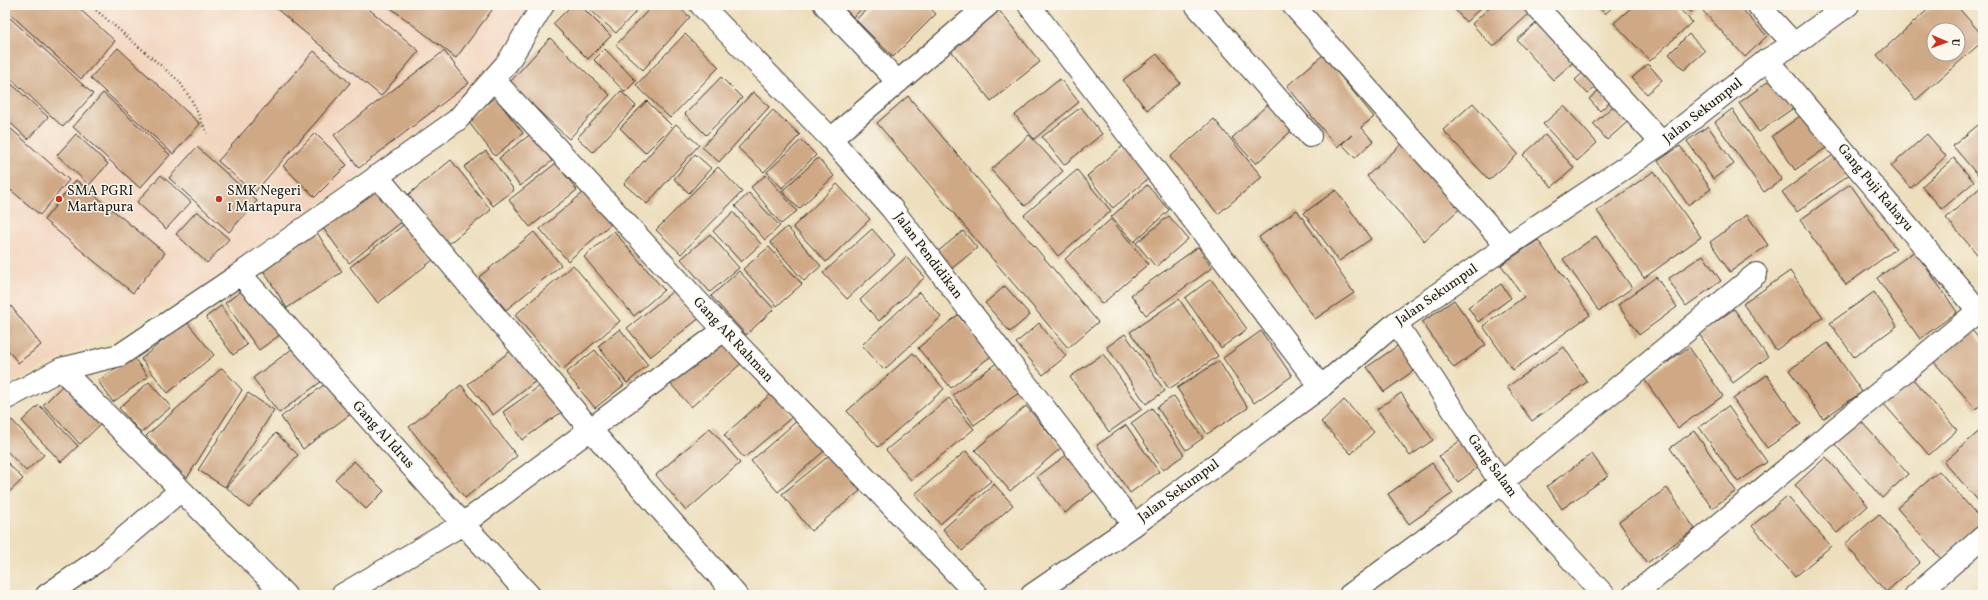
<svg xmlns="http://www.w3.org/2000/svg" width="1988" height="600" viewBox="0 0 1988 600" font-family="Vollkorn,serif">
	<rect width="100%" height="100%" fill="#fbf7ec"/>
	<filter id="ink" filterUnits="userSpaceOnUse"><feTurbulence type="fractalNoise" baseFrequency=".025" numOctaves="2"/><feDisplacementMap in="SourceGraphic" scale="8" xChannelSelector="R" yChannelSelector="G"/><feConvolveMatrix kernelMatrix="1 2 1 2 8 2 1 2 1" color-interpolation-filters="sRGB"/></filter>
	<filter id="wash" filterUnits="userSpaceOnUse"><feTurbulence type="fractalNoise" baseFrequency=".012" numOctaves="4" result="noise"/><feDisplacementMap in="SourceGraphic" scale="16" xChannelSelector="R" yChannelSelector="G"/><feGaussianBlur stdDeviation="0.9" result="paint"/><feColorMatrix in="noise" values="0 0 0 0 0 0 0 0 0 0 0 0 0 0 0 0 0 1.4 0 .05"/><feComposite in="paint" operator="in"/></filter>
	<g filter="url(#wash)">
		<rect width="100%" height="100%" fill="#eddfbd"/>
		<path fill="#f2d4be" d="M5 5H531L490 76 219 280 5 386Z"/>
		<g id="blocks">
			<path fill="#cfa885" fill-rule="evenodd" d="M5 5H75L115 41 81 79 5 9Z
				M272 5H364L419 51 381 96Z
				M387 5H485L492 10 456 58Z
				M572 5H580L611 36 588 59 553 24Z
				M585 5H642L616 33Z
				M653 5H676L690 17 643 70 616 45Z
				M841 5H866L853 17Z
				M870 5H927L936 14 893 57 856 20Z
				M1451 5H1484L1466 22Z
				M1492 5H1523L1530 13 1493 47 1472 24Z
				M1597 5H1615L1605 14Z
				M1634 5H1676L1692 22 1650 61 1614 23Z
				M1684 5H1698L1691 12Z
				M1710 5H1738L1767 36 1745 57 1703 11Z
				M1933 5H1956L1983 36V41L1916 100 1877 55ZM1934 30H1958V54H1934Z
				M998 9 1040 62 991 101 949 48Z
				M10 18 93 94 63 127 5 73V23Z
				M1542 18 1578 58 1553 80 1517 40Z
				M685 34 719 67 670 118 636 85Z
				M1689 34 1705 51 1684 70 1669 54Z
				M550 38 610 95 569 139 509 83Z
				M118 48 200 124 173 154 90 78Z
				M605 49 636 81 625 92 594 60Z
				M314 51 350 83 254 193 218 161Z
				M444 51 469 83 359 168 334 135Z
				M1157 54 1180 83 1147 110 1123 80Z
				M1323 55 1374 117 1361 127 1373 141 1355 158 1342 144 1352 135 1337 147 1287 86Z
				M1648 64 1662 80 1647 94 1632 78Z
				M1589 67 1602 81 1588 94 1575 80Z
				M721 77 742 98 706 135 685 114Z
				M1774 77 1795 107 1759 132 1739 103Z
				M5 78 48 117 28 139 5 118Z
				M1060 79 1079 102 1034 139 1015 115Z
				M1606 84 1616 96 1600 111 1589 99Z
				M621 91 636 106 593 152 577 138Z
				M753 92 769 107 719 162 702 147Z
				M103 93 170 155 140 188 73 127Z
				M908 96 1098 322 1068 348 877 123Z
				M495 97 523 133 495 156 467 120Z
				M1620 100 1634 116 1607 140 1593 124Z
				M647 101 672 126 645 153 620 128Z
				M1473 103 1518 154 1489 180 1443 130Z
				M1268 104 1292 130 1256 164 1232 138Z
				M1564 106 1597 143 1577 161 1543 124Z
				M1081 107 1102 134 1064 165 1042 137Z
				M1732 109 1782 180 1764 192 1715 122Z
				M773 110 800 135 764 172 738 148Z
				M1803 114 1827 147 1795 170 1772 136Z
				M1214 119 1262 177 1218 214 1170 157Z
				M676 124 699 145 647 204 624 184Z
				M1978 125 1983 131V176L1980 178 1953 146Z
				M1708 126 1734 164 1713 179 1687 141Z
				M10 128 69 180 40 215 5 185V134Z
				M315 133 347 165 315 197 283 166Z
				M76 134 108 164 89 185 57 155Z
				M531 134 552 161 520 186 499 158Z
				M1927 134 1946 156 1911 188 1891 166Z
				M1029 135 1063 171 1025 206 991 170Z
				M1545 135 1574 168 1552 187 1523 155Z
				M801 140 816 155 782 188 767 172Z
				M1406 140 1464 205 1424 241 1367 176Z
				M1123 146 1149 178 1113 208 1087 176Z
				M1680 146 1711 189 1688 205 1658 161Z
				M197 147 257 201 229 232 169 178Z
				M486 151 514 190 493 206 464 167Z
				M1836 153 1850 174 1797 212 1782 192Z
				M695 154 711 168 689 193 674 179Z
				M818 158 834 176 799 209 782 191Z
				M1954 158 1974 182 1942 209 1922 186Z
				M451 160 491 210 443 248 404 198Z
				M556 163 577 190 530 227 509 200Z
				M718 167 742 192 681 254 656 230Z
				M1077 170 1111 211 1058 256 1024 215Z
				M1654 171 1701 237 1644 278 1597 211Z
				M161 175 191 202 166 229 137 202Z
				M766 175 797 211 781 224 751 187Z
				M378 179 408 217 349 263 320 224Z
				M76 180 165 253 133 293 44 220Z
				M837 184 870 219 826 262 793 227Z
				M1850 184 1896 249 1846 285 1800 220Z
				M1147 185 1169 210 1134 242 1111 217Z
				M1983 185V261L1946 218Z
				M1336 190 1371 239 1339 261 1304 213Z
				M585 191 612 223 568 261 540 229Z
				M749 193 780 226 765 240 735 206Z
				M1297 210 1354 293 1315 319 1259 237Z
				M197 211 229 239 207 263 176 234Z
				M733 212 761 244 741 262 713 231Z
				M1747 215 1768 245 1730 272 1710 242Z
				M1169 216 1188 239 1156 267 1136 243Z
				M1111 219 1148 264 1102 304 1065 259Z
				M410 220 438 256 378 303 350 267Z
				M787 227 821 266 804 281 770 242Z
				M872 229 895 255 847 299 823 273Z
				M316 231 342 272 287 308 261 267Z
				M614 231 664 290 634 316 584 257Z
				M963 231 977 248 950 270 936 253Z
				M534 232 561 265 506 310 479 277Z
				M710 234 739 268 710 292 681 259Z
				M1596 236 1632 288 1599 311 1563 259Z
				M1538 240 1590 315 1513 370 1483 326 1524 297 1501 265Z
				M769 247 802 284 777 306 743 269Z
				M1198 247 1212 268 1146 315 1131 295Z
				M1915 251 1957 312 1920 339 1877 278Z
				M1703 255 1721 281 1686 306 1668 279Z
				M906 257 925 277 879 321 860 300Z
				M573 265 620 321 562 370 515 315Z
				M739 271 774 309 746 335 711 296Z
				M1790 271 1823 317 1776 350 1743 304Z
				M1656 277 1677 307 1639 335 1618 305Z
				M1211 279 1247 329 1221 348 1185 298Z
				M1501 284 1511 298 1478 322 1468 307Z
				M1005 286 1030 315 1010 332 985 303Z
				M247 287 281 334 259 350 225 303Z
				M677 288 701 317 650 357 627 328Z
				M919 292 941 317 884 370 862 345Z
				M1874 292 1897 326 1854 357 1830 323Z
				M1179 299 1218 356 1169 389 1130 332Z
				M1454 300 1486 345 1454 368 1422 322Z
				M11 306 41 345 18 363 5 346V311Z
				M221 306 247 345 233 355 206 317Z
				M1734 309 1768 357 1733 383 1699 334Z
				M958 315 991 356 951 388 918 348Z
				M186 321 214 355 168 393 141 359Z
				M1039 323 1066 356 1043 375 1016 343Z
				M1969 327 1983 343V403L1976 409 1932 360Z
				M620 329 648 365 627 383 598 346Z
				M1261 331 1292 376 1254 403 1223 358Z
				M1125 334 1165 391 1146 404 1107 347Z
				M721 337 743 362 691 407 669 382Z
				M1403 342 1420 366 1384 392 1367 367Z
				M300 343 326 378 279 413 253 378Z
				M1828 343 1862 392 1823 419 1789 370Z
				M1564 347 1587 382 1532 421 1507 387Z
				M1689 347 1723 396 1678 428 1644 379Z
				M513 349 537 380 493 415 468 384Z
				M595 350 624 385 595 408 566 373Z
				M913 353 944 389 878 447 847 411Z
				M1103 354 1142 409 1109 432 1070 377Z
				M133 356 148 377 113 402 98 381Z
				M1219 361 1248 408 1207 434 1177 388Z
				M998 362 1020 392 974 425 953 395Z
				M222 368 242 390 187 478 146 436Z
				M1767 375 1801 424 1767 448 1733 399Z
				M1912 378 1957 430 1929 455 1883 403Z
				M329 381 352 413 303 449 281 417Z
				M149 382 171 407 141 433 119 408Z
				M544 383 563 411 522 440 503 412Z
				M64 384 102 423 80 444 43 405Z
				M461 385 517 456 465 498 409 427Z
				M248 393 274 410 225 487 198 470Z
				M772 393 792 417 744 458 724 435Z
				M1401 393 1433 440 1410 456 1377 409Z
				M1174 396 1203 438 1186 450 1157 407Z
				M949 398 974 429 911 480 886 450Z
				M1344 400 1374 432 1351 454 1321 422Z
				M39 405 78 446 61 462 22 421Z
				M1026 406 1061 448 1010 491 975 450Z
				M1728 406 1767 462 1738 482 1699 427Z
				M1152 408 1184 455 1163 470 1131 423Z
				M1859 419 1908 474 1882 498 1833 442Z
				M12 420 44 455 26 471 5 449V426Z
				M798 420 824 451 778 492 751 461Z
				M1126 425 1159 472 1130 493 1097 445Z
				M710 428 740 463 686 511 656 475Z
				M1983 428V506L1944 462Z
				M1694 431 1736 491 1712 508 1670 448Z
				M276 433 298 455 249 508 226 487Z
				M1465 437 1484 463 1458 482 1439 456Z
				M966 451 991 481 940 524 915 494Z
				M1069 453 1096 489 1065 513 1037 477Z
				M831 454 860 491 811 531 782 494Z
				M1592 454 1608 476 1562 509 1547 486Z
				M1826 457 1868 506 1837 533 1795 485Z
				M5 460 23 479 6 495 5 494Z
				M354 461 384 491 366 509 335 479Z
				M1432 463 1453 493 1409 524 1388 494Z
				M1939 471 1983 522 1941 559 1897 508Z
				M994 484 1013 505 962 551 943 529Z
				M1667 488 1695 529 1647 563 1619 522Z
				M1787 496 1831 546 1795 577 1752 526Z
				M1879 514 1920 562 1886 592 1845 544Z"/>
		</g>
	</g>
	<g filter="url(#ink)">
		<use href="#blocks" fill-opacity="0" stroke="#3b3934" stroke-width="1"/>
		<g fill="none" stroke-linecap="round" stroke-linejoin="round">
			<g stroke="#3b3934" stroke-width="24">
				<path id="street" d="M825 5 898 82
					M1029 5 1321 387
					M1196 5 1310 136
					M1293 5 1507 246
					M1535 5 1662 143
					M1758 5 1794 44
					M1767 60 1983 316
					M494 80 724 330 977 595
					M831 139 988 5
					M377 176 590 429 736 595
					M240 274 463 524 529 595
					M1396 323 1501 483 1604 595
					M61 369 285 595
					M5 399 61 369 120 355 240 274 457 120 508 62 543 5
					M47 595 97 561 181 490
					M342 595 463 524 724 330
					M1350 595 1501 483 1756 274
					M1634 595 1983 307
					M1916 595 1983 537"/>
			</g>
			<g stroke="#3b3934" stroke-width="24">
				<path id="secondary" d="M701 5 831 139 892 209 1134 525
					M1032 595 1134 525 1321 387 1396 323 1507 246 1662 143 1767 60 1794 44 1848 5"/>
			</g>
			<path stroke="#3b3934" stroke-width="2.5" stroke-dasharray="1 3" stroke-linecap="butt" d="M90 5 179 81 192 101 207 133"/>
			<use href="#street" stroke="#fff" stroke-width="22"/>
			<use href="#secondary" stroke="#fff" stroke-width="22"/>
		</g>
	</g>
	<g fill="#c8321e" stroke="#fbf7ec" stroke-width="1.5">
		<circle cx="59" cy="199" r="4"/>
		<circle cx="219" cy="199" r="4"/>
	</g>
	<g text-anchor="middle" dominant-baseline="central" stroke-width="3" stroke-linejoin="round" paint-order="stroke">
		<g font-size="14" fill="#1c1c1c" stroke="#fbf7ec">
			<text transform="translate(1703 111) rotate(-38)">Jalan Sekumpul</text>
			<text transform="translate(1875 188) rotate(50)">Gang Puji Rahayu</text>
			<text transform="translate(928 256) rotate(53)">Jalan Pendidikan</text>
			<text transform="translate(1437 295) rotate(-35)">Jalan Sekumpul</text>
			<text transform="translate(733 340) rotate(47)">Gang AR Rahman</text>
			<text transform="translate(383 435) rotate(48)">Gang Al Idrus</text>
			<text transform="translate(1492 466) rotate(54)">Gang Salam</text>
			<text transform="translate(1179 491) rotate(-36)">Jalan Sekumpul</text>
		</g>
		<g font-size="14" fill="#1c1c1c" stroke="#fbf7ec" text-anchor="start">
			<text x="67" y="191">SMA PGRI<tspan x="67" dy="16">Martapura</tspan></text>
			<text x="227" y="191">SMK Negeri<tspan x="227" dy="16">1 Martapura</tspan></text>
		</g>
	</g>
	<rect width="1988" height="600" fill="none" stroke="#fbf7ec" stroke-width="20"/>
	<g transform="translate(1946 42) rotate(92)"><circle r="19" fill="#fbf7ec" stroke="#a29f99"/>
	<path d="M0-3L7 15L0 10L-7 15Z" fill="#c8321e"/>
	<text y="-6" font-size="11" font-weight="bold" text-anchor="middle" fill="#1c1c1c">U</text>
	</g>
</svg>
